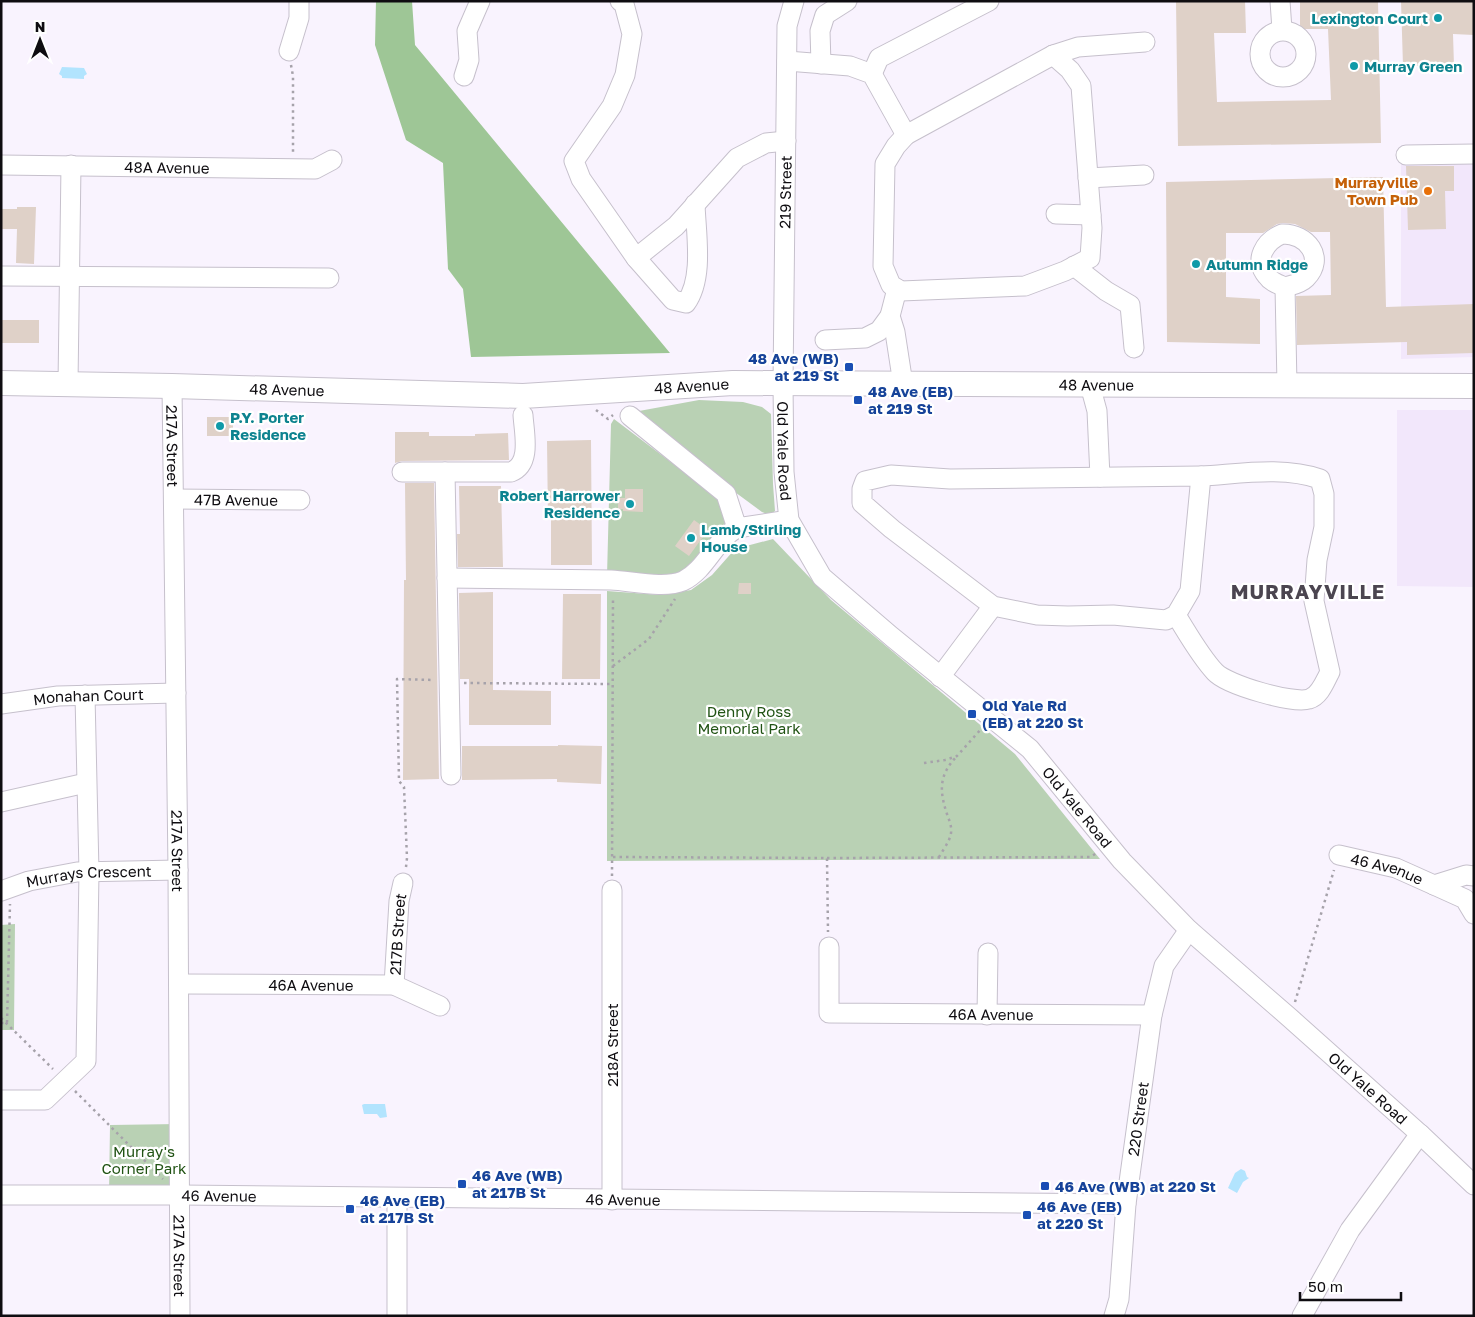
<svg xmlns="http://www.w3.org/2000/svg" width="1475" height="1317" viewBox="0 0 1475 1317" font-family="'Golos Text',sans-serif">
	<rect width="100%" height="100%" fill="#f9f3fe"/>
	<path fill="#f2e7fb" d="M1401 160H1474V357L1401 359Z
		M1397 410H1474V587L1397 586Z"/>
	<path fill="#b9d1b4" d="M699 400 743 402 762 407 771 414 773 484 775 511 770 515 762 512 701 467 639 411Z
		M614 419 738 513 690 568 662 579 607 576 611 424Z
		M773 539 831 600 1015 754 1100 859 607 861V591L661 595 691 590 712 575 735 549Z
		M15 924 14 1030H1V925Z
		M179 1124 180 1195H109L110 1125Z"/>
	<path fill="#9ec696" d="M376 1H412L415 45 670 353 471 357 463 289 448 269 443 163 406 140 375 45Z"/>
	<path fill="#b2e4fe" d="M62 67 84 68 87 74 84 76V79L62 78V76L59 74Z
		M364 1104H385L387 1117 380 1118 377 1114H364L362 1105Z
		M1241 1169 1245 1171 1247 1177 1249 1178 1243 1182 1237 1193 1228 1188 1235 1173Z"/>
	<path fill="#dfd1c8" d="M1176 1H1245L1246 33H1214L1217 102 1331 100 1328 29H1300V1H1378L1381 143 1178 146Z
		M1401 1H1474V35L1453 34 1454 66H1403Z
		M1406 166H1454V191H1445L1446 229 1408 230Z
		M1383 177 1386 307 1474 304V353L1407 355V342L1297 345 1296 296 1331 295 1330 232H1311L1295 224 1283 223 1277 224 1263 233H1226V297L1260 299V344L1167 342 1166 182Z
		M17 207H36L34 264 16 263 17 229H1V209H17Z
		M1 320H39V343H1Z
		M207 417H233V436H207Z
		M395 432H429V436H475V434L508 433 509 460 402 461 395 463Z
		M591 440 592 565H551V520H548L547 441Z
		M405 483H434L439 779 403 780 404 580H406Z
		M459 486H501L503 567H458L457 534H460Z
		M625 489H643V512L623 511V509H618V498H625Z
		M694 520 708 530 689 556 675 546Z
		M739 583H751V594H738Z
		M493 592V690L551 691V725H469V679H460L459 593Z
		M563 594H601L600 679H562Z
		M558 745 602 746 601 784 557 782V779L462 780V746H558Z"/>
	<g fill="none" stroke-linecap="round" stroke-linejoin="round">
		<g stroke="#c6c0cc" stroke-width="21">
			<g id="minor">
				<path d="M620 1 624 4 632 34 625 75 612 106 574 161 581 179 636 258 676 226 737 158 766 143 786 141"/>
				<path id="s1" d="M794 1 787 26 783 384 784 472 789 520 822 577 892 637 1030 749 1122 861 1189 930 1290 1018 1420 1134 1474 1185"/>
				<path d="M1280 1 1282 30"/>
				<circle cx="1283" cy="54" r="23"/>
				<path d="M289 51 299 18V1"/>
				<path d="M787 61 850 66 872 74 906 135 1053 55 1078 47 1145 42"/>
				<path d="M821 64 820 31 825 15 847 1"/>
				<path d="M872 74 879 58 989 1"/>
				<path d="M464 76 469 60 467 31 480 1"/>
				<path d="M906 135 896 146 885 164 883 266 891 285 901 291 1025 286 1065 271 1090 258 1092 228 1081 86 1070 70 1053 55"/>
				<path d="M1406 155 1474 154"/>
				<path id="s2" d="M1 165 315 169 332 160"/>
				<path d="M1088 178 1144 175"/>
				<path d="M1056 214 1091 215"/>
				<path d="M1282 234C1307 233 1326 258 1306 278 1300 284 1292 285 1285 287 1278 284 1271 282 1267 276 1253 260 1265 241 1282 234Z"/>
				<path d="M636 258 673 300 686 303C704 278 696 234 695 204"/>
				<path d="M1074 266 1106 291 1130 305 1134 348"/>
				<path d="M1 276 329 278"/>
				<path d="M1285 287 1287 385"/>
				<path d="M897 289 890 316 895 332 903 384"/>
				<path d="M825 340 865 338 879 331 890 316"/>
				<path d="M68 384 71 165"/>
				<path d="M1090 385 1097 411 1100 477"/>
				<path id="s3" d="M172 386 178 870 180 1316"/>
				<path d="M630 416 726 494 737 528 789 520"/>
				<path d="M402 472H511C532 464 524 433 523 415"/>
				<path d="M445 472 451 775"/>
				<path id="s4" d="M174 499 300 500"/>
				<path d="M447 578C502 579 557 579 611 580 632 581 664 589 683 581 706 570 715 540 737 528"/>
				<path d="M1176 615C1188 634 1200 656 1215 672 1227 685 1293 704 1309 699 1320 696 1325 681 1330 672L1314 601 1317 560 1324 527V494L1320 479C1283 466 1239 474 1201 476"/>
				<path d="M940 677 993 606 1037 615 1068 616 1113 615 1166 620 1176 615 1190 591 1201 476 950 479 891 475 865 481 862 489V503L892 529 993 606"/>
				<path id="s5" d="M1 704 58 696 176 693"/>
				<path d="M1 802 86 783"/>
				<path id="s6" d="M1339 855 1396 868 1434 885 1465 899 1474 914"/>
				<path d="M1434 885 1466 875 1474 876"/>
				<path id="s7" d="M1 891 29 881 77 872 178 870"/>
				<path id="s8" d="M829 947V1013L1152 1015"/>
				<path id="s9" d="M179 984 394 985 440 1006"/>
				<path id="s10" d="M394 985 399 901 403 883"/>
				<path d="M987 1015 988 953"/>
				<path d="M1 1100H45L86 1061 89 872 85 695"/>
				<path id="s11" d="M1 1195H180L1126 1204"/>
				<path d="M397 1198V1316"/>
				<path d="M612 1200V890"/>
				<path id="s12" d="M1114 1316 1119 1299 1126 1204 1152 1015 1164 966 1189 930"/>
				<path d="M1302 1316 1350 1230 1420 1134"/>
			</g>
		</g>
		<g stroke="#c6c0cc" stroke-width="26">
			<g id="major">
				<path id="s13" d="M1 383 172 386 523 396 733 383 1474 386"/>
			</g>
		</g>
		<path stroke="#a6a2aa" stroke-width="2.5" stroke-dasharray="2.5 4" stroke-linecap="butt" d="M291 65 293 76V155
			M596 410 608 419 613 415
			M613 666 649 639 675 599
			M464 683 613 684
			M924 763 945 760 957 756 982 728
			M613 857 827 858 828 932
			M939 857C943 850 950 841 951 833 952 826 949 820 947 814 939 790 939 775 957 756
			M827 858 1090 857 1097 853
			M406 867 407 858 404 787 399 781 397 679 434 680
			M612 876 613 597
			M1295 1002 1334 870
			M1 1018 53 1069
			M1 1023H7L10 904
			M75 1091 163 1179"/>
		<use href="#minor" stroke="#fff" stroke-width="19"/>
		<use href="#major" stroke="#fff" stroke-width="24"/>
	</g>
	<g fill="#0f9aa8" stroke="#fff" stroke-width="2">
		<circle cx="1438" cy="18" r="5"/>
		<circle cx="1354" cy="66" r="5"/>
		<circle cx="1196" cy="264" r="5"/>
		<circle cx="220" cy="426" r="5"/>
		<circle cx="630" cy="504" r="5"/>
		<circle cx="691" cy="538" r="5"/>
	</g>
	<circle fill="#e8710a" stroke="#fff" stroke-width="2" cx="1428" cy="191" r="5"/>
	<g fill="#1a4fb4" stroke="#fff" stroke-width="2">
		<rect x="844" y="362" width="10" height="10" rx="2.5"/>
		<rect x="853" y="395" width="10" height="10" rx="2.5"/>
		<rect x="967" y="709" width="10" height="10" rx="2.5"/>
		<rect x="457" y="1179" width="10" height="10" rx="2.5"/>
		<rect x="1040" y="1181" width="10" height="10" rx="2.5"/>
		<rect x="345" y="1204" width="10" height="10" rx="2.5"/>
		<rect x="1022" y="1210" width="10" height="10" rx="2.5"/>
	</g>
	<g text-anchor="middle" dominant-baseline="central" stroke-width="4.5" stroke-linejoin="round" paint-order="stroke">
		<g font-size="15" font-weight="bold" fill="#0d838f" stroke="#fff" text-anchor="start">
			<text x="1428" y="18" text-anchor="end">Lexington Court</text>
			<text x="1364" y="66">Murray Green</text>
			<text x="1206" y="264">Autumn Ridge</text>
			<text x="230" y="417">P.Y. Porter<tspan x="230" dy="17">Residence</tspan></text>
			<text x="620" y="495" text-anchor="end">Robert Harrower<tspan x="620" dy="17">Residence</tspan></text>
			<text x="701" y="529">Lamb/Stirling<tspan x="701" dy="17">House</tspan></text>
		</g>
		<g font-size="15" fill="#0f0d11" stroke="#fff">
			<text stroke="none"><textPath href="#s2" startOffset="166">48A Avenue</textPath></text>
			<text transform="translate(785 192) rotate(-89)">219 Street</text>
			<text stroke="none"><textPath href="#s13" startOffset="1096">48 Avenue</textPath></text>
			<text stroke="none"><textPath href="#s13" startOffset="691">48 Avenue</textPath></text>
			<text stroke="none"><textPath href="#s13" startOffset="286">48 Avenue</textPath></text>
			<text stroke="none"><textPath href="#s3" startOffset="60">217A Street</textPath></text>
			<text stroke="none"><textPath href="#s1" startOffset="451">Old Yale Road</textPath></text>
			<text stroke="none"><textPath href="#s4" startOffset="62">47B Avenue</textPath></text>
			<text stroke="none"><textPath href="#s5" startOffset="88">Monahan Court</textPath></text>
			<text stroke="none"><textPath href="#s1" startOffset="931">Old Yale Road</textPath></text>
			<text stroke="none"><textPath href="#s3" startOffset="465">217A Street</textPath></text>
			<text stroke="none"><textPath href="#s6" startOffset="50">46 Avenue</textPath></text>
			<text stroke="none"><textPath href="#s7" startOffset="90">Murrays Crescent</textPath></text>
			<text stroke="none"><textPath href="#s10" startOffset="51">217B Street</textPath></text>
			<text stroke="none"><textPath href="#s9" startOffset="132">46A Avenue</textPath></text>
			<text stroke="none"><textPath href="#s8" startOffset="228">46A Avenue</textPath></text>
			<text transform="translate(612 1045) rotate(-90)">218A Street</text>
			<text stroke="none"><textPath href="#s1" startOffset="1336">Old Yale Road</textPath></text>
			<text stroke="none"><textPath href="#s12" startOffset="199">220 Street</textPath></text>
			<text stroke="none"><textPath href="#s11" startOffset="218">46 Avenue</textPath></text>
			<text stroke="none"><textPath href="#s11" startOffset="622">46 Avenue</textPath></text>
			<text stroke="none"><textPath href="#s3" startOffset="870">217A Street</textPath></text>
		</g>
		<g font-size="15" font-weight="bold" fill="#c56008" stroke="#fff" text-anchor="end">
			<text x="1418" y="182">Murrayville<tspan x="1418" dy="17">Town Pub</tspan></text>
		</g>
		<g font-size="15" font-weight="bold" fill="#164399" stroke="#fff" text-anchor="start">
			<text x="839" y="358" text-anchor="end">48 Ave (WB)<tspan x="839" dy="17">at 219 St</tspan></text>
			<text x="868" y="391">48 Ave (EB)<tspan x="868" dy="17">at 219 St</tspan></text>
			<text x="982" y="705">Old Yale Rd<tspan x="982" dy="17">(EB) at 220 St</tspan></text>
			<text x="472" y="1175">46 Ave (WB)<tspan x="472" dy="17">at 217B St</tspan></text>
			<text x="1055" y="1186">46 Ave (WB) at 220 St</text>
			<text x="360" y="1200">46 Ave (EB)<tspan x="360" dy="17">at 217B St</tspan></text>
			<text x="1037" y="1206">46 Ave (EB)<tspan x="1037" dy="17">at 220 St</tspan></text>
		</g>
		<g font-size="15" fill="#215314" stroke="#fff">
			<text x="749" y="711">Denny Ross<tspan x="749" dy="17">Memorial Park</tspan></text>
			<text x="144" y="1151">Murray's<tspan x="144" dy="17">Corner Park</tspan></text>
		</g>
		<g font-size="20" font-weight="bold" letter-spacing="1" fill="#4b4550" stroke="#fff">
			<text x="1308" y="591">MURRAYVILLE</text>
		</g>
	</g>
	<rect width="1475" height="1317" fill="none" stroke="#0f0d11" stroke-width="5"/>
	<g transform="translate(40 40)" stroke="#ffffff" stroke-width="4" paint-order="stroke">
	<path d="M0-4L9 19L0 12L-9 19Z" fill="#0f0d11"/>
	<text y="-8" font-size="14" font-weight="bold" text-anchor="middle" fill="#0f0d11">N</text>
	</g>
	<path d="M1300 1292v8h101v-8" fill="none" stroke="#0f0d11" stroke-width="2.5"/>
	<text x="1308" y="1292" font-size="15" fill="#0f0d11" stroke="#ffffff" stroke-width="4" paint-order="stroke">50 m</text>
</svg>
